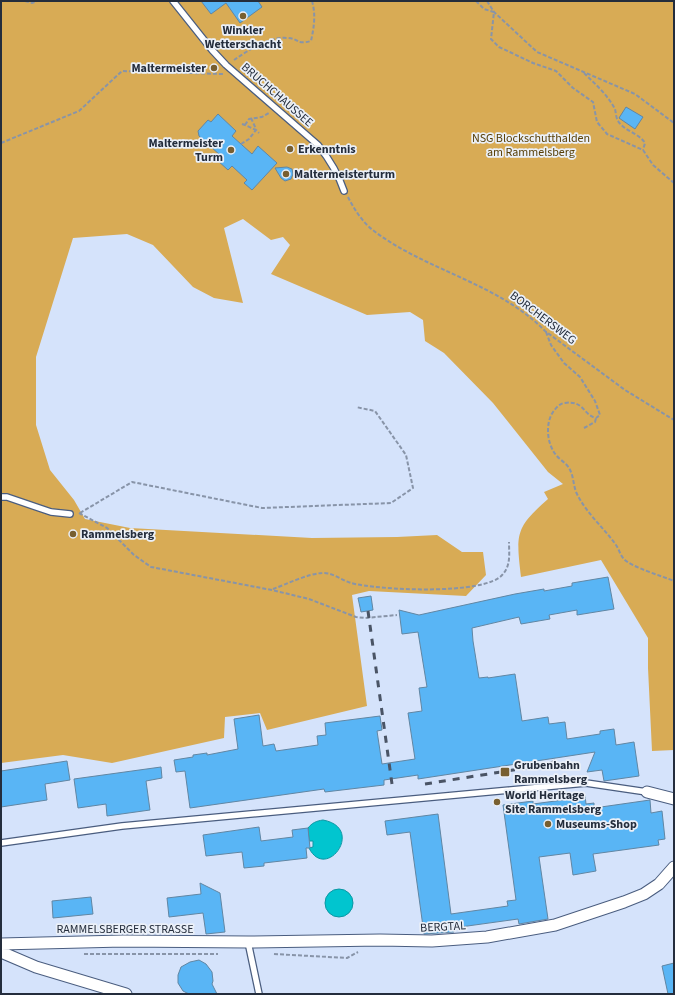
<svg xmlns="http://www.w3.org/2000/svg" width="675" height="995" viewBox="0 0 675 995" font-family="'Source Sans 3',sans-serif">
	<rect width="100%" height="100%" fill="#d5e3fb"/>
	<path fill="#d8ab55" d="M1 1H674V750L652 751 648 668V638L601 560 521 577C516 534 515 528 548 499L544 492 563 484 548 472 493 403 444 353 425 341 423 320 410 312 367 315 271 274 290 245 283 237 271 240 243 219 224 228 243 303 214 298 193 287 153 245 127 234 73 238 36 357V425L50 470 74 500 85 519 130 528 312 538 397 537 437 535 462 552H483L486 575 466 596 369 591 352 595 367 706 267 730 260 713 225 717 224 738 112 763 63 755 1 763Z"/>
	<path fill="#01c5cf" stroke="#0c97a3" d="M323 820C366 828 326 882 309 848L313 847V841H309L308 828C312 823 316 821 323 820Z
		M325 903a14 14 0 1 1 28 0a14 14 0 1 1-28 0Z"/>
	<path fill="#59b5f5" stroke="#6186a3" d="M201 1H258L262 7 240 23 226 3 211 14Z
		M626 107 643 117 635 129 619 118Z
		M218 114 236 131 232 136 252 154 258 146 277 163 252 190 244 183 247 180 232 166 228 170 217 160 221 156 199 136 198 131 208 120 211 122Z
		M287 167 292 169 293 174 291 179 285 181 281 178 275 168Z
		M608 577 614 609 577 615V610L549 615 550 619 521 624 519 617 472 628 473 641 479 678 488 677V678L515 674 522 721 548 717 549 724 565 722 567 739 600 734V731L614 729 616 745 634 742 639 776 604 781 602 770 587 772 595 752 418 779V775L384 780V785L325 792 324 789 190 808 185 771 176 772 174 760 193 757V755L207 753V755L238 749 234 719 259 715 263 746 274 744 276 751 318 745 317 736 326 735 325 723 380 716 382 730 377 731 382 764 415 759 408 713 422 711 419 688 427 687 418 632 402 634 399 610 419 615 515 594 544 589V591L572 586V583Z
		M371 596 373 610 361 612 358 598Z
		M67 761 70 780 45 784 47 800 1 807V771Z
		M161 767 162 778 146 781 150 810 107 816 106 804 78 808 74 779Z
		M585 795 586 804 594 803V808L650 800 651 813 662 811 665 839 658 840 659 845 593 854 596 871 573 875 570 853 539 857 548 919 519 924 518 919 453 928 454 932 424 934 410 832 387 835 385 821 438 814 451 914 508 906 507 901 516 900 503 805 533 801V804L563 800V798Z
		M259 827 261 841 293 837 292 830 308 828 310 848H306L307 858 264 863V866L244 868 242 852 206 856 203 835Z
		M200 883 220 893 225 932 206 934 203 913 169 917 167 898 201 894Z
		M91 897 93 914 53 918 52 901Z
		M199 960 206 964 212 972 213 981 212 984 217 994H189L183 991 178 983V975L181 967 190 962Z
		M674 963V994H668L662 966Z"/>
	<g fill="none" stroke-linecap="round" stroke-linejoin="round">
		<g stroke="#4a5d7f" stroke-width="8">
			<path id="lane" d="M173 1 212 50 226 65 318 145C330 160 338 173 344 191
				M1 497H7L51 512 70 514
				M1 843 122 826 586 783 647 792
				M248 942 259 994"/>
		</g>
		<g stroke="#4a5d7f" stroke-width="13">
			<path id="street" d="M647 792 674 799
				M1 944 123 941 248 942 380 940 432 941 487 937 555 925 624 902 644 894 659 884 674 867
				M1 952 36 967 126 994"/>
		</g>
		<path stroke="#8894a8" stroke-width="2" stroke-dasharray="4 2" stroke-linecap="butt" d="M25 1 32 3 37 1
			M476 1 484 9 494 12 491 39 499 47 533 63 556 71 573 88 593 102 597 122 607 134 643 150 653 165 674 183
			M487 1 494 12 537 52 635 94 674 123
			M234 60C249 50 269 36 288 38 300 39 296 45 311 41 314 27 316 15 312 1
			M584 73C595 84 607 94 615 109 616 113 616 118 618 121 624 131 639 133 645 143L643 150
			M251 118 256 129
			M242 124 245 125 256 130
			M245 125 249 119 262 117 269 113
			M1 143 79 111 122 71 223 74
			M241 144 249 139 256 130 259 133
			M348 197C354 209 363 223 374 231 427 271 498 283 545 331L625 390 674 420
			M546 332 551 345 564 363 580 377 595 401 600 415 596 418C583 415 584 400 565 403 560 403 556 408 553 412 545 424 547 444 556 455 560 460 566 463 569 468 574 476 573 486 577 494 587 514 604 528 616 545 619 549 620 555 624 559 631 567 662 576 674 581
			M584 428 595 422 596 418
			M79 513 107 528 134 555 151 567 272 590 309 599 356 617 365 618 397 615
			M80 513 132 482 262 508 391 503 413 488 406 455 375 411 356 407
			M273 589C287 584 307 574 322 573 332 572 341 580 351 583 376 590 487 596 503 574 511 565 509 553 509 542
			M84 954H218
			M274 954 347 958 358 952"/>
		<use href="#lane" stroke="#fff" stroke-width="5.5"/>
		<use href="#street" stroke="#fff" stroke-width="11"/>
		<path stroke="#4a5465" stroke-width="3" stroke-dasharray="7 7" stroke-linecap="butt" d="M368 611 392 784
			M425 784 545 765 551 763 558 759"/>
	</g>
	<g fill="#785f30" stroke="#ebf0f8" stroke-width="1.5">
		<circle cx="243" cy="16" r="4"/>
		<circle cx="214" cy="68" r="4"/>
		<circle cx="290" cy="149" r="4"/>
		<circle cx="231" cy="150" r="4"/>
		<circle cx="286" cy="174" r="4"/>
		<circle cx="73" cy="534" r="4"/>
		<rect x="500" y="767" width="10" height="10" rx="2"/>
		<circle cx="497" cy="802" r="4"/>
		<circle cx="548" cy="824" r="4"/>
	</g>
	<g text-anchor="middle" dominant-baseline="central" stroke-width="3.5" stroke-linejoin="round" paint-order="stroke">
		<g font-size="12" font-weight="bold" fill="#242d3c" stroke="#ebf0f8" text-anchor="start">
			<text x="243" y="30" text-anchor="middle">Winkler<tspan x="243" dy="14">Wetterschacht</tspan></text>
			<text x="206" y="68" text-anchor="end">Maltermeister</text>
			<text x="223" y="143" text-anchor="end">Maltermeister<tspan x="223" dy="14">Turm</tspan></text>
			<text x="298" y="149">Erkenntnis</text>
			<text x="294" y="174">Maltermeisterturm</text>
			<text x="81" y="534">Rammelsberg</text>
			<text x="514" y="765">Grubenbahn<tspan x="514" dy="14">Rammelsberg</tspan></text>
			<text x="505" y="795">World Heritage<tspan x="505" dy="14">Site Rammelsberg</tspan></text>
			<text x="556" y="824">Museums-Shop</text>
		</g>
		<g font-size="12" fill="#242d3c" stroke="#ebf0f8">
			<text transform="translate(277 95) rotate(41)">BRUCHCHAUSSEE</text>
			<text transform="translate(543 318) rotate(37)">BORCHERSWEG</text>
			<text transform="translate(443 927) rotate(-3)">BERGTAL</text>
			<text x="125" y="929">RAMMELSBERGER STRASSE</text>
		</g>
		<g font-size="12" fill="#573e05" stroke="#ebf0f8">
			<text x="531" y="138">NSG Blockschutthalden<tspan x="531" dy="14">am Rammelsberg</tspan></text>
		</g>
	</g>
	<rect width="675" height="995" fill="none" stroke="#242d3c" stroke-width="4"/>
</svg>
